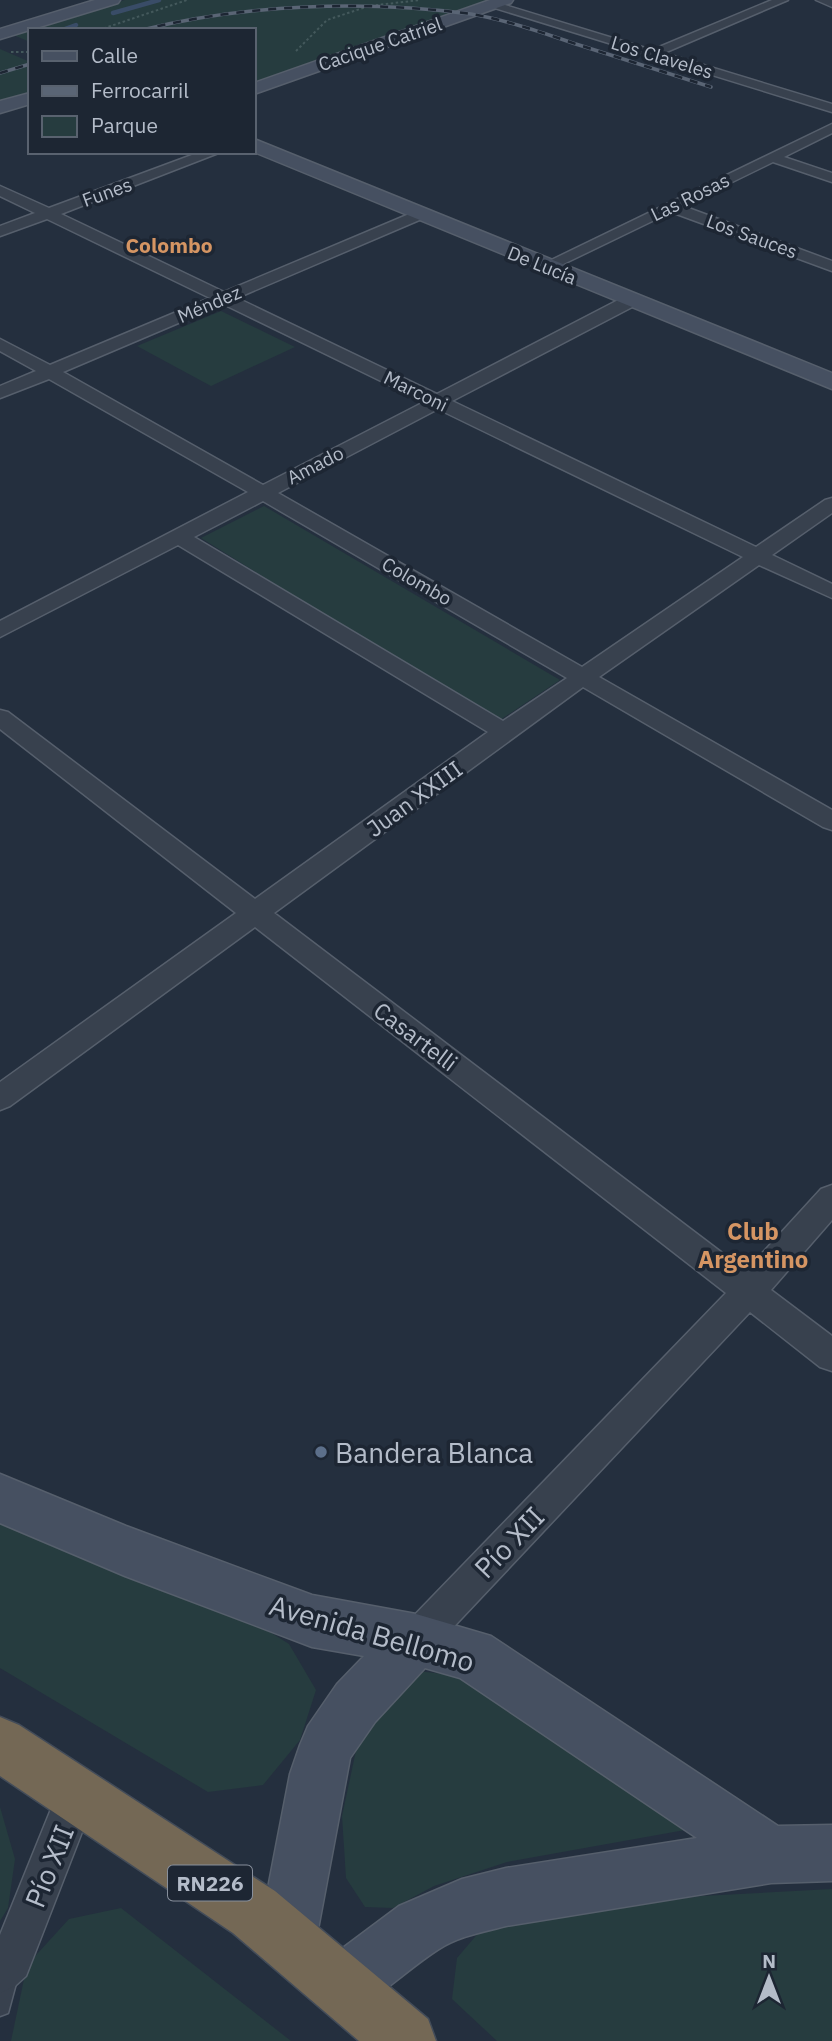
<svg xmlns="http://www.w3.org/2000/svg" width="832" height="2041" viewBox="0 0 832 2041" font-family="'IBM Plex Sans',sans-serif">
	<rect width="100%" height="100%" fill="#242f3e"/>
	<path fill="#263c3f" d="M125 0H495L254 84V30H30V42L11 34Z
		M0 49 30 62V93L0 103Z
		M221 311 295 347 211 386 137 346Z
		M264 506 560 680 497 722 201 538Z
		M0 1519 224 1603 289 1644 316 1690 300 1740 263 1785 208 1792 0 1668Z
		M417 1671 471 1677 685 1830 507 1862 434 1886 393 1908 365 1907 346 1878 342 1816 357 1746 383 1699Z
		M0 1807 15 1859 8 1908 0 1921Z
		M832 1889V2041H497L452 1999 457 1958 486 1924 702 1896Z
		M121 1908 291 2041H11L27 1965 69 1919Z"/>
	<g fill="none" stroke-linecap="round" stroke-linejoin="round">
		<path stroke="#394c67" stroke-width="4.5" d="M113 13 159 0
			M62 30 76 25"/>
		<g stroke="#565f6c" stroke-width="3">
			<path id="lane" d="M7 1965 15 1968 18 1976 8 2013 0 2016V1968Z"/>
		</g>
		<g stroke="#565f6c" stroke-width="3">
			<path id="street" d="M772 0H788L664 53 832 104V112L485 5 495 2 652 50Z
				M816 0H832V7Z
				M832 124V133L784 157 832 173V182L773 162 683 206 832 261V271L671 212 553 269 547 271 539 266Z
				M200 152H221L61 214 224 292 414 212H424L427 215 424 218 237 298 437 394 624 297H636L638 301 636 305 452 401 756 547 825 500 832 498V513L772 555 832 584V598L759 565 599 677 832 810V830L823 827 583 687 274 913 746 1271 821 1189 832 1185V1220L771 1290 832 1336V1371L820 1367 750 1312 429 1653 416 1659 403 1653 397 1640 403 1627 726 1293 255 927 10 1106 0 1110V1082L236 913 0 729V710L8 712 255 899 488 732 178 545 0 637V621L248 492 49 379 0 398V386L36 371 0 351V339L50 365 210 298 47 219 0 236V226L35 213 0 196V186L49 208ZM223 304 424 402 263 485 63 372ZM438 409 743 557 582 667 278 493ZM263 501 567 678 503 721 194 537Z
				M76 1776 90 1782 96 1796 26 1976 15 1986 0 1993V1935L62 1782Z"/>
		</g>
		<g stroke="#565f6c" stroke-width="3">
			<path id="secondary" d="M95 0H120L118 3 0 39V29Z
				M490 0H513L511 3 254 94V83Z
				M30 93V104L0 113V101Z
				M254 139 832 373V389L254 152Z
				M0 1474 126 1526 312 1595 416 1614 491 1636 778 1826 832 1825V1881L771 1883 506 1926C483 1932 459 1936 439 1949 406 1970 378 2000 341 2016L320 2007 311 1986 320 1965 399 1906 462 1879 506 1868 697 1838 460 1678 425 1668 375 1722 350 1758 316 1940 308 1961 287 1969 266 1961 258 1940 290 1774 300 1745 308 1726 337 1684 364 1656 312 1647 125 1576 0 1523Z"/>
		</g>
		<g stroke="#434c59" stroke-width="3">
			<path id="highway" d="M0 1717 19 1725 275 1891 428 2019 436 2041H359L233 1933 0 1776Z"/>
		</g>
		<path stroke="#44595c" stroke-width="2" stroke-dasharray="2.5 2.5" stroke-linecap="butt" d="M99 30 187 0
			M296 51 327 20 369 6 420 0
			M11 52H30"/>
		<use href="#lane" fill="#38414e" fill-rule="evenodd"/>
		<use href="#street" fill="#38414e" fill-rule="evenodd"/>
		<use href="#secondary" fill="#465061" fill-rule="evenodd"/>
		<use href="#highway" fill="#746855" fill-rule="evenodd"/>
		<g stroke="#5a6575" stroke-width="3.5">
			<path id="rail" d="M142 30C246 4 365 0 471 14 507 20 543 33 579 45 623 59 667 73 711 87
				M0 73 30 64"/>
		</g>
		<use href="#rail" stroke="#1d2633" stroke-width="2.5" stroke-dasharray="8" stroke-linecap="butt"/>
	</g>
	<circle fill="#5c6f8a" stroke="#1d2633" stroke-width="2.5" cx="321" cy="1452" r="7"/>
	<g text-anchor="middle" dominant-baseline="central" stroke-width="7" stroke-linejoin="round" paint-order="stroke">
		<g font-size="19" fill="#b4bcc9" stroke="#1d2633">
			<text transform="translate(380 44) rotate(-19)">Cacique Catriel</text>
			<text transform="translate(662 57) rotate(17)">Los Claveles</text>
			<text transform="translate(107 192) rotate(-20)">Funes</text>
			<text transform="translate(690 197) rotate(-26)">Las Rosas</text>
			<text transform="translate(752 236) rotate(20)">Los Sauces</text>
			<text transform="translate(542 265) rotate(22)">De Lucía</text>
			<text transform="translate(209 304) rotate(-23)">Méndez</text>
			<text transform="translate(416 391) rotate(26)">Marconi</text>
			<text transform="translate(315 465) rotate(-27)">Amado</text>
			<text transform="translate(417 581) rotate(30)">Colombo</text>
		</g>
		<g font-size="21" font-weight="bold" fill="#d59563" stroke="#1d2633">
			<text x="169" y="245">Colombo</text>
		</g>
		<rect fill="#1d2633" stroke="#878f9c" stroke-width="2" x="168" y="1865.5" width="84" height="35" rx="5"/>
		<g font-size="21" font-weight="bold" fill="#b4bcc9">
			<text x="210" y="1883">RN226</text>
		</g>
		<g font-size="23" fill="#b4bcc9" stroke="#1d2633">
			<text transform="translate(414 798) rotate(-36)">Juan XXIII</text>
			<text transform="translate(416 1036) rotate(37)">Casartelli</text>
		</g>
		<g font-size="24" font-weight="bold" fill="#d59563" stroke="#1d2633">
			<text x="753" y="1231">Club<tspan x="753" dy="28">Argentino</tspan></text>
		</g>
		<g font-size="28" fill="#b4bcc9" stroke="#1d2633" text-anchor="start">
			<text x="335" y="1452">Bandera Blanca</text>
		</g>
		<g font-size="28" fill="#b4bcc9" stroke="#1d2633">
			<text transform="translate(509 1542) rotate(-46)">Pío XII</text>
			<text transform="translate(372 1633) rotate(16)">Avenida Bellomo</text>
			<text transform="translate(49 1866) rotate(-68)">Pío XII</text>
		</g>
	</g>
	<rect x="28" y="28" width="228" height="126" fill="#1d2633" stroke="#59626f" stroke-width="2"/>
	<rect x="42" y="51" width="35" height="10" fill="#465061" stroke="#59626f" stroke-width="2"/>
	<text x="91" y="63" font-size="21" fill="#b4bcc9">Calle</text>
	<rect x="42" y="86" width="35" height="10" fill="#5a6575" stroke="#59626f" stroke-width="2"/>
	<text x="91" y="98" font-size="21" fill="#b4bcc9">Ferrocarril</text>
	<rect x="42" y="116" width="35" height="21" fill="#263c3f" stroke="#59626f" stroke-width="2"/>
	<text x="91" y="133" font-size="21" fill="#b4bcc9">Parque</text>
	<g transform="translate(769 1978)" stroke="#1d2633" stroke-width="5" paint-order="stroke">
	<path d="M0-5L12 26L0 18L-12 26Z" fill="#b4bcc9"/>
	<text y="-10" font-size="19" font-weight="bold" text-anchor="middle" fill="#b4bcc9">N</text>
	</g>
</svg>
